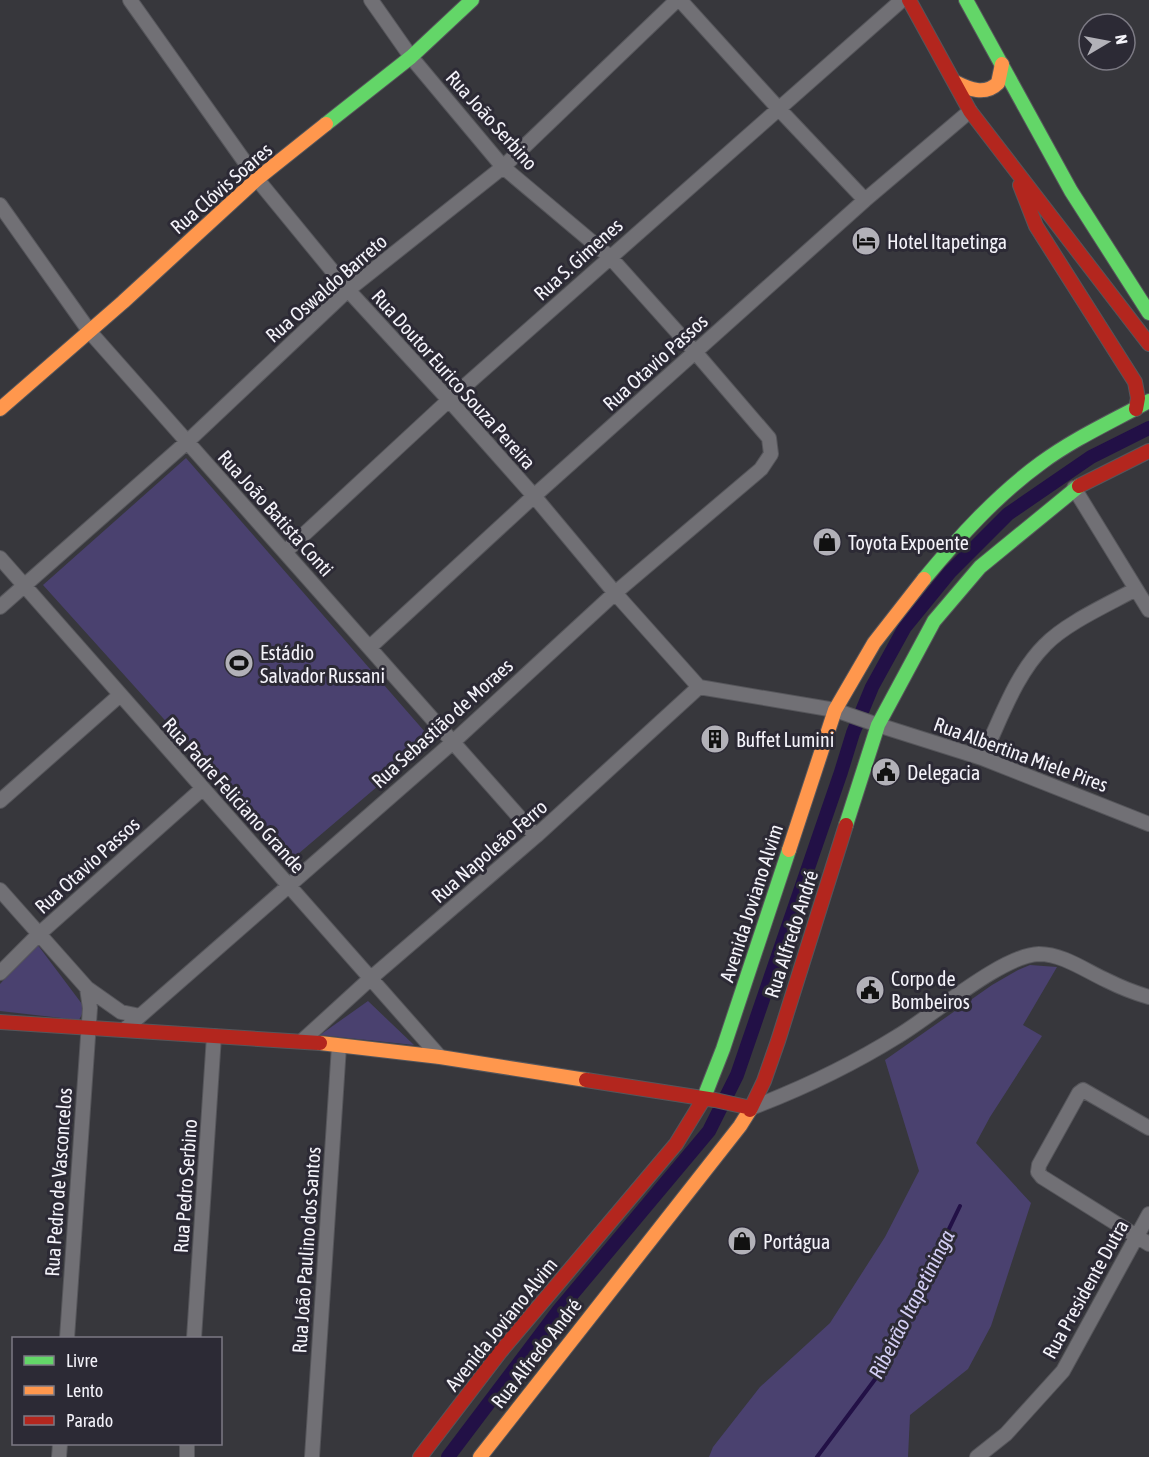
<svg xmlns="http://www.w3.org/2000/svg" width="1149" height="1457" viewBox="0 0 1149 1457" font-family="'Asap Condensed',sans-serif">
	<rect width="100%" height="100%" fill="#37373c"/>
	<path fill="#4a416f" d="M186 458 432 740 291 860 43 585Z
		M37 944 85 1008 79 1020 0 1011V984Z
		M1030 965 1057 967 1023 1025 1042 1036 990 1117 976 1143 1031 1203 991 1326 968 1369 910 1415 908 1457H709L713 1447 760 1387 830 1323 885 1237 919 1171 885 1060 992 985 1018 970Z
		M368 1001 414 1045 320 1035Z"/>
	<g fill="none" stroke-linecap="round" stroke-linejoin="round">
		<path stroke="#221046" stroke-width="4" d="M817 1457 879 1374 960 1206"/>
		<path stroke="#221046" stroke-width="14" d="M448 1457 559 1310 709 1131 737 1075 841 772 853 733 872 687 905 627 950 572 1008 514 1091 457 1149 428"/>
		<g stroke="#56565b" stroke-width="16">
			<path id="street" d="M130 0 257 179 348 290 449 400 534 496 615 593 699 687
				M680 0 778 108 865 200
				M0 205 90 332 536 836
				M1074 488 1149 610
				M285 552 449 400 902 0
				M0 558 440 1057
				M0 607 187 442 348 290 503 167 677 0
				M370 647 534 496 865 200 970 111
				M699 687 835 710 878 725 982 758 1149 824
				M982 758C1001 719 1015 675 1045 645 1066 623 1109 604 1136 589
				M0 801 120 695
				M0 890 87 988 121 1012 140 1016
				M0 973 39 934 202 789
				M124 1030 453 742 615 593 761 469 771 454 769 438 696 353 610 257 503 167 411 57 371 0
				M302 1041 371 978 536 836 699 687
				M751 1108C801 1089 853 1064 898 1036 932 1016 1002 955 1039 954 1063 954 1086 971 1106 980 1120 987 1135 993 1149 997
				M1149 1128 1083 1090 1079 1093 1039 1165 1038 1172 1042 1177 1149 1244
				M67 1338 90 1008 87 988
				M194 1338 214 1036
				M59 1457 60 1444
				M187 1457V1444
				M312 1457 339 1046
				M977 1457 1006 1434 1063 1371 1149 1214"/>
		</g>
		<g stroke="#56565b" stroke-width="16">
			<path id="fast" d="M966 0 1071 191 1149 313
				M326 124 411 57 472 0
				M924 579C959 537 997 495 1041 463 1075 438 1113 421 1149 401
				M846 825 878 725 934 621 980 567 1079 486
				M703 1100 723 1049 789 850"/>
		</g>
		<g stroke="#56565b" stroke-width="16">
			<path id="slow" d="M955 82C969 89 985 96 998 83L1002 64
				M0 409 123 302 257 179 326 124
				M789 850 835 710 874 643 924 579
				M320 1043 440 1057 586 1080
				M480 1457 740 1126 750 1110"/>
		</g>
		<g stroke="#56565b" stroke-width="16">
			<path id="jam" d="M909 0 970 111 1149 344
				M1020 185 1036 226 1135 382 1138 398 1136 409
				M1079 486 1149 451
				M0 1022 320 1043
				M586 1080 715 1100 751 1108
				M750 1110 764 1081 778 1041 846 825
				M420 1457 501 1351 676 1144 703 1100"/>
		</g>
		<use href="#street" stroke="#717075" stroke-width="14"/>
		<use href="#fast" stroke="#63d668" stroke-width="14"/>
		<use href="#slow" stroke="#ff974d" stroke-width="14"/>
		<use href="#jam" stroke="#b3261e" stroke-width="14"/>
	</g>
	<defs>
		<g id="hotel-disc" transform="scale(1.5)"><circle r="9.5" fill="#b2b1b8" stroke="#2c2a35"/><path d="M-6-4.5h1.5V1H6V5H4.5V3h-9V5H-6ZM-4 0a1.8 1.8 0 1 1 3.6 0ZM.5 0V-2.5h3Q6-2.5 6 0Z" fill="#111"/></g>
		<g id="shop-disc" transform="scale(1.5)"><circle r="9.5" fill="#b2b1b8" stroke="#2c2a35"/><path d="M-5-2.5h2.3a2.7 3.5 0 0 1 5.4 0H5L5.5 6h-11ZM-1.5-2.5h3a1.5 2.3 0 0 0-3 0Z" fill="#111"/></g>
		<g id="stadium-disc" transform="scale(1.5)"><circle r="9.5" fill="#b2b1b8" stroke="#2c2a35"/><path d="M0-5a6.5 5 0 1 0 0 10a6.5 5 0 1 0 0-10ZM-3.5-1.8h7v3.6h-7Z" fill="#111"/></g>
		<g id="building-disc" transform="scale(1.5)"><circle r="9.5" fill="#b2b1b8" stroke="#2c2a35"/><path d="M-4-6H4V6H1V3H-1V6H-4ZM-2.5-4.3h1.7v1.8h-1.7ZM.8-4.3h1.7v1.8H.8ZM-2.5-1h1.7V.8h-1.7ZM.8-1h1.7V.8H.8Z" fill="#111"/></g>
		<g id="civic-disc" transform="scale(1.5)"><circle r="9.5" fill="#b2b1b8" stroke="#2c2a35"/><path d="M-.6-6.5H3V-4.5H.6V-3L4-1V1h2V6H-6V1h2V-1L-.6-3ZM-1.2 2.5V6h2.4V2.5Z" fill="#111"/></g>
	</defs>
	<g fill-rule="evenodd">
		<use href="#hotel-disc" x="866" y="241"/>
		<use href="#shop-disc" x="827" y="542"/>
		<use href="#stadium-disc" x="239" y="663"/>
		<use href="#building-disc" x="715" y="739"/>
		<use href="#civic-disc" x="886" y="772"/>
		<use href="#civic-disc" x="870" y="990"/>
		<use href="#shop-disc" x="742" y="1241"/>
	</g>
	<g text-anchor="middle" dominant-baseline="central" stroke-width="6" stroke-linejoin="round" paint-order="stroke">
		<g font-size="20" fill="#f4f3fa" stroke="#2c2a35">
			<text transform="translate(492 120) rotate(48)">Rua João Serbino</text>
			<text transform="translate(221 188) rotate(-41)">Rua Clóvis Soares</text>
			<text transform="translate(578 259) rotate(-42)">Rua S. Gimenes</text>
			<text transform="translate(326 288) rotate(-41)">Rua Oswaldo Barreto</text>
			<text transform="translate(655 362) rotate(-42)">Rua Otavio Passos</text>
			<text transform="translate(454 379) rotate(48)">Rua Doutor Eurico Souza Pereira</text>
			<text transform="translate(276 513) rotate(48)">Rua João Batista Conti</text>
			<text transform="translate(442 723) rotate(-42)">Rua Sebastião de Moraes</text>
			<text transform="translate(1021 754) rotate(20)">Rua Albertina Miele Pires</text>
			<text transform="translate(234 795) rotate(48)">Rua Padre Feliciano Grande</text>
			<text transform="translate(489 851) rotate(-41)">Rua Napoleão Ferro</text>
			<text transform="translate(87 865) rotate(-42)">Rua Otavio Passos</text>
			<text transform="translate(751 903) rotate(-72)">Avenida Joviano Alvim</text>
			<text transform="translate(791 934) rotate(-72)">Rua Alfredo André</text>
			<text transform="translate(58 1182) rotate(-86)">Rua Pedro de Vasconcelos</text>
			<text transform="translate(185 1186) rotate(-86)">Rua Pedro Serbino</text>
			<text transform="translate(306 1250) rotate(-86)">Rua João Paulino dos Santos</text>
			<text transform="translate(1085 1289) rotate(-61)">Rua Presidente Dutra</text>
			<text transform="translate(501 1324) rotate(-51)">Avenida Joviano Alvim</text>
			<text transform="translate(536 1353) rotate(-52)">Rua Alfredo André</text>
		</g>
		<g font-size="20" fill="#f4f3fa" stroke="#2c2a35" text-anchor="start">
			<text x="887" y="241">Hotel Itapetinga</text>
			<text x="848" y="542">Toyota Expoente</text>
			<text x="260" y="652">Estádio<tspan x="260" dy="23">Salvador Russani</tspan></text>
			<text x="736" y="739">Buffet Lumini</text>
			<text x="907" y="772">Delegacia</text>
			<text x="891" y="978">Corpo de<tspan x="891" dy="23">Bombeiros</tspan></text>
			<text x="763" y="1241">Portágua</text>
		</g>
		<g font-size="21" font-style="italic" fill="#d3cef4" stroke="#2c2a35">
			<text transform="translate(911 1304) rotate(-63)">Ribeirão Itapetininga</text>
		</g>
	</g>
	<rect x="12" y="1337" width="210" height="108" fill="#2c2a35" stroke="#7c7a84" stroke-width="1.5"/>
	<rect x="24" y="1356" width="30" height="9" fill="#63d668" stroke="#7c7a84" stroke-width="1.5"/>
	<text x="66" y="1367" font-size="18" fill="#f4f3fa">Livre</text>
	<rect x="24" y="1386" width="30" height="9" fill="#ff974d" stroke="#7c7a84" stroke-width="1.5"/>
	<text x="66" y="1397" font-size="18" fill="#f4f3fa">Lento</text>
	<rect x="24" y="1416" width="30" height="9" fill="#b3261e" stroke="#7c7a84" stroke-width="1.5"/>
	<text x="66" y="1427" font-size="18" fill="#f4f3fa">Parado</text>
	<g transform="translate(1107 42) rotate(80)"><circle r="28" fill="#2c2a35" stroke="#7c7a84" stroke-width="1.5"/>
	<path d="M0-4.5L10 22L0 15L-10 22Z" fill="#b2b1b8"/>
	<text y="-9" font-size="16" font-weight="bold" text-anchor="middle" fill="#f4f3fa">N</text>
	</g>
</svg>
